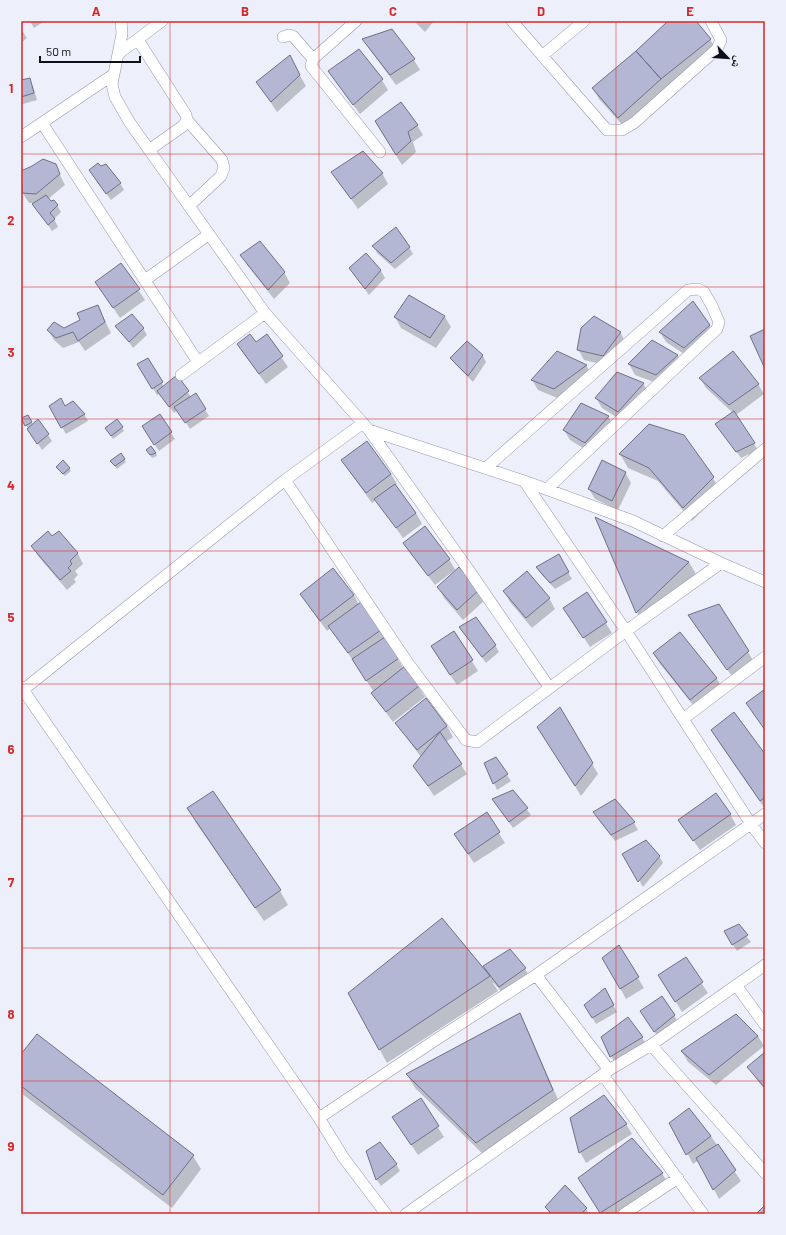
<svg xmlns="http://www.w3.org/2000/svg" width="786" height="1235" viewBox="0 0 786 1235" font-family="Barlow,'Noto Naskh Arabic',sans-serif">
	<rect width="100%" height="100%" fill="#edeffa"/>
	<path fill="#0003" d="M30 21H43V22L34 28Z
		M414 21H434L425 32Z
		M669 21H695L710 39 718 53 625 128 599 99 593 89Z
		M21 29 27 38 21 43Z
		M392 30 414 60 420 70 396 85 370 50 364 40Z
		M359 51 382 80 388 90 360 114 336 82 330 71Z
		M289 57 306 86 277 112 257 82Z
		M29 79 33 86 37 100 23 104 21 101V81Z
		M417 125 423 135 413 142 416 152 402 165 382 132Z
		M55 165 65 185 48 199 51 203 57 205 61 212 54 219 58 227 52 231 33 203H29L22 192 21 189V172L33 167Z
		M332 172 382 173 388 184 358 209Z
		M94 177 120 183 124 190 111 200Z
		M374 246 409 247 413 254 395 269 377 253Z
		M242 255 284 272 290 283 274 299 247 265Z
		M366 255 381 271 385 278 369 295 350 268Z
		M121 264 145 300 120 318 96 282Z
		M410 296 445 317 451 327 436 348 401 328 395 317Z
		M98 306 111 333 85 351 79 342 63 348 54 340 48 330 64 329 82 321Z
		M709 325 715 336 690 358 666 342 660 332Z
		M117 326 143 328 147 335 133 348Z
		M620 332 626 343 609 366 584 360 578 349Z
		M267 336 288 367 266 384 244 354 238 344H256Z
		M652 341 678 356 683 366 662 385 635 375 629 364Z
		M467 343 483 356 486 362 473 382 455 364 451 358Z
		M148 359 164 387 177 377 191 397 195 394 209 416 190 429 178 410 174 413 160 393 157 395 139 365Z
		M586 365 592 375 560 399 538 390 532 380Z
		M700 378 758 384 764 394 736 415 758 450 741 458 721 431 733 413 706 388Z
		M643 383 649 394 624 422 602 408 596 398Z
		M50 406 65 407 84 414 88 421 66 434Z
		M159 415 175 439 159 451 147 433Z
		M28 416 33 425 48 435 52 441 42 450 22 419Z
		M608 416 614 427 591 453 570 440 564 430Z
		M117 420 124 431 113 439 106 428Z
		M151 447 156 453 157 456 152 458 149 453Z
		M620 454 713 478 721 492 692 521 658 481 628 468Z
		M124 459 126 462 117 469 113 464Z
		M343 461 391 474 397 484 395 486 416 513 422 524 403 538 376 500 372 503 349 471Z
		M69 468 71 471 65 476 59 470Z
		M625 472 631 483 618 510 595 499 589 489Z
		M597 519 689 562 697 576 644 626 637 612Z
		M59 532 78 554 83 564 75 571 78 575 74 579 76 582 67 590 38 556 32 546 52 538Z
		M405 543 449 559 456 571 459 569 484 601 463 620 444 598 438 587 456 571 455 570 435 585 411 553Z
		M558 555 572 579 555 589 541 574 537 568Z
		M504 591 549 598 555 609 532 628 510 602Z
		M301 594 354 595 359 605 380 631 404 669 419 687 425 697 393 722 379 703 373 693 374 692 331 628 327 631 307 604Z
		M587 594 612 633 590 647 571 618Z
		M695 625 748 652 754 662 734 679Z
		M460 628 495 645 499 652 486 663Z
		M454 632 478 671 457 685 438 657Z
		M680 633 717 679 723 689 697 710 660 664 654 654Z
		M426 700 447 726 453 737 446 742 467 774 434 796 421 776V757L403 733 397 723Z
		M560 709 598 774 581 796 545 737Z
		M712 730 765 756V809L720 744Z
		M507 775 511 781 497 790 494 783Z
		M513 791 531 815 513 828 497 806Z
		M614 800 634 823 638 830 615 841 598 819Z
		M189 809 280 891 288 905 264 921 196 823Z
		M487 814 505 843 474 863 462 845Z
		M730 814 736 825 700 850 686 830Z
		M624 854 659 856 663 863 643 887Z
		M738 926 751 942 737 951 725 932Z
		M619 946 644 988 626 999 604 958Z
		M685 959 708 993 682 1012 660 975Z
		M484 967 525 969 531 979 506 997 494 983H493L498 991 387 1063 349 993 486 973 487 972Z
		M605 990 617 1012 596 1024 585 1005Z
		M520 1014 527 1028 560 1104 485 1156 415 1088 407 1075Z
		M674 1015 678 1022 659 1038 645 1018Z
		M736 1015 758 1036 764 1046 716 1085 688 1062 682 1052Z
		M642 1037 648 1048 617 1066 611 1056Z
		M765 1054V1090L755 1077 749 1067Z
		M21 1056 193 1156 201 1169 172 1208 21 1093Z
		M420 1100 444 1137 418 1155 400 1128Z
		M689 1109 711 1136 741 1181 719 1199 699 1160 693 1164 671 1123Z
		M626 1124 632 1134 586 1163 580 1152Z
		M367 1152 396 1164 400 1171 381 1186 377 1180Z
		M662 1173 670 1187 627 1214H601L587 1192Z
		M565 1187 586 1209 589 1214H550L546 1208Z"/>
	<path fill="#b4b7d3" stroke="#6e718a" d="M668 21H696L711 39 661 79 636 51Z
		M392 29 415 59 390 75 362 39Z
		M359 49 383 79 353 105 328 71Z
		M636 51 661 79 618 118 592 88Z
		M290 55 300 75 271 102 256 82Z
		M30 78 34 93 21 97V80Z
		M401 102 418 125 408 132 411 141 396 155 375 121Z
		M363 151 383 173 351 199 331 172Z
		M43 159 56 164 60 174 36 194 22 193 21 171 32 166Z
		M98 163 101 166 106 164 121 183 106 194 89 170Z
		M46 195 51 201 54 200 58 205 50 213 55 219 48 225 32 204Z
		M396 227 410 247 391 263 372 246Z
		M260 241 285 272 268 290 240 255Z
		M366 253 381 270 365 289 349 268Z
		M121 263 140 289 113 308 95 282Z
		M409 295 445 316 430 338 394 317Z
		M693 301 710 325 684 348 659 332Z
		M98 305 105 322 78 341 73 332 56 338 47 330 54 322 64 328 80 320 77 313Z
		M132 314 144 328 129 342 115 326Z
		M594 316 621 332 603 356 577 350 581 328Z
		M765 329V369L750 336Z
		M250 334 256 342 267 334 283 356 259 374 237 344Z
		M652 340 678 355 656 375 628 364Z
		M467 341 483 355 468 376 450 358Z
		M557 351 587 365 554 389 531 380Z
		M733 351 759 384 729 405 699 378Z
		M148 358 163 382 152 389 137 364Z
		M617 372 644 383 618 412 595 398Z
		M177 375 189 391 169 407 157 391Z
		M196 393 206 409 185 423 174 407Z
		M61 398 65 406 73 401 85 414 61 428 49 406Z
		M581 403 609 416 585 443 563 430Z
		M734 411 755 443 736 452 715 424Z
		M160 414 172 432 154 445 142 426Z
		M28 415 32 422 25 426 21 418Z
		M38 419 49 434 37 444 27 429Z
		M117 419 123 427 111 436 105 428Z
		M649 424 684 435 714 477 683 508 649 468 619 454Z
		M367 441 391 474 366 493 341 460Z
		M151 446 156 453 150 455 146 450Z
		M121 453 125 459 115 466 110 461Z
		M63 460 70 468 63 474 56 467Z
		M602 460 626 472 612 501 588 489Z
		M395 484 416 513 396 528 374 499Z
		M595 517 689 562 636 613Z
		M425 526 450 559 428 576 403 543Z
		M48 531 52 536 59 531 78 553 70 561 72 564 68 568 71 571 60 580 31 546Z
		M559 554 569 572 550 583 536 567Z
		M459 567 479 590 457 610 437 587Z
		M333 568 354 595 320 621 300 594Z
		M527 571 550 598 526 618 503 591Z
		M587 592 607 622 583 638 563 608Z
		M361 602 381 630 348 653 328 626Z
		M719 604 749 651 727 670 688 615Z
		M476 617 496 645 482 657 459 627Z
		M454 631 473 660 450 675 431 646Z
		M680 632 717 678 690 700 653 653Z
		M385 637 399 658 366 681 352 659Z
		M404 667 419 686 386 712 371 693Z
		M765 689V730L746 703Z
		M426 698 447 726 417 750 395 723Z
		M560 707 593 763 575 786 537 727Z
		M734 712 765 754V797L760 801 711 730Z
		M440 732 462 764 428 786 413 766Z
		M496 757 508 774 493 784 484 763Z
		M513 790 528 808 509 822 492 799Z
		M213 791 281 890 255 908 187 808Z
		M716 793 731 814 693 841 678 820Z
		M615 799 635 822 611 835 593 812Z
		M487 812 500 832 468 854 454 834Z
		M646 840 660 856 638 882 622 854Z
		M442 918 490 976 379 1050 348 993Z
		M739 924 748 935 732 945 724 931Z
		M619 945 639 977 620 989 602 958Z
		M510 949 526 968 499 987 483 966Z
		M686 957 703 982 675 1002 658 975Z
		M605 988 614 1005 592 1018 584 1005Z
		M662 996 675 1015 654 1032 640 1011Z
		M520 1013 553 1090 476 1143 406 1074Z
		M736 1014 758 1036 709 1075 681 1051Z
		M628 1017 643 1037 610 1057 601 1037Z
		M37 1034 194 1155 163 1195 21 1086V1054Z
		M765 1052V1088L747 1067Z
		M604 1095 627 1124 579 1153 570 1118Z
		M421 1098 439 1126 411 1145 392 1117Z
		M689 1108 711 1136 686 1155 669 1123Z
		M632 1138 663 1173 600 1213 578 1178Z
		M380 1142 397 1164 376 1180 366 1151Z
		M718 1144 736 1170 713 1190 696 1158Z
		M565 1185 587 1208 581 1214H552L545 1207Z
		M765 1205V1214H756Z"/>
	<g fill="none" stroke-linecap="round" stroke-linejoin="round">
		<g stroke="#9397b2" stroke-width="12">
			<path id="minor" d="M121 21 122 34 112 84 115 97 130 123 265 313 369 430 468 569 549 687
				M356 21 313 59 311 66 380 152
				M512 21 607 130H622L634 123 717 49 721 40 711 21
				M283 37 289 35 293 36 313 59
				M138 40 186 115 187 120 183 126 149 150
				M118 54 162 21
				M542 56 584 21
				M187 120 222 160 224 168 221 176 189 206
				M42 123 198 362
				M21 137 114 74
				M145 280 208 235
				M181 375 265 313
				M369 430 524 481 633 521 721 563 765 582
				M486 468 688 290 698 289 704 292 712 306 719 322 717 329 547 489
				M285 480 408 663 466 740 477 742 626 631 721 563
				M524 481 626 631 751 824 765 843
				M663 536 765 449
				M21 687 319 1118 343 1157 386 1214
				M23 690 285 480 363 423
				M683 719 765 657
				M536 975 609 1070
				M736 985 765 1025
				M651 1045 765 1173
				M603 1075 703 1214
				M319 1118 434 1041 536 975 765 814
				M406 1214 609 1070 651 1045 765 965
				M624 1214 678 1178"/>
		</g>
		<use href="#minor" stroke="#fff" stroke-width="11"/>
	</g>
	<path fill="none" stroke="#d62828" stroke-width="1" stroke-opacity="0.55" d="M170 21V1214M319 21V1214M467 21V1214M616 21V1214M21 154H765M21 287H765M21 419H765M21 551H765M21 684H765M21 816H765M21 948H765M21 1081H765"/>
	<rect width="786" height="1235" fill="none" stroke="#edeffa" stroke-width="44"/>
	<g transform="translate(728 58) rotate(115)" stroke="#edeffa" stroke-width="3" paint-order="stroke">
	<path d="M0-3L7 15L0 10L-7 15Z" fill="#0e0f19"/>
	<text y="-6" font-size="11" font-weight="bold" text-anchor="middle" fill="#0e0f19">ش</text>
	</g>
	<path d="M40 56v6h100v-6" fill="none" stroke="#0e0f19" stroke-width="2"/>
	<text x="46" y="56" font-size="12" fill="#0e0f19" stroke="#edeffa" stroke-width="3" paint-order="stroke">50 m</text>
	<rect x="22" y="22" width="742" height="1191" fill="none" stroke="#d62828" stroke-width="1.5"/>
	<g font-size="13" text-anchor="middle" font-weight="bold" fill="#d62828">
		<text x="96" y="16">A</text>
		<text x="245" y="16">B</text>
		<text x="393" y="16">C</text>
		<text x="541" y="16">D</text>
		<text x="690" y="16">E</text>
		<text x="11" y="93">1</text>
		<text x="11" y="225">2</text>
		<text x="11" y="357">3</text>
		<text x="11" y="490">4</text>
		<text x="11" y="622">5</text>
		<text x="11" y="754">6</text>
		<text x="11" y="887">7</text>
		<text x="11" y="1019">8</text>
		<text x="11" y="1151">9</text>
	</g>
</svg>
